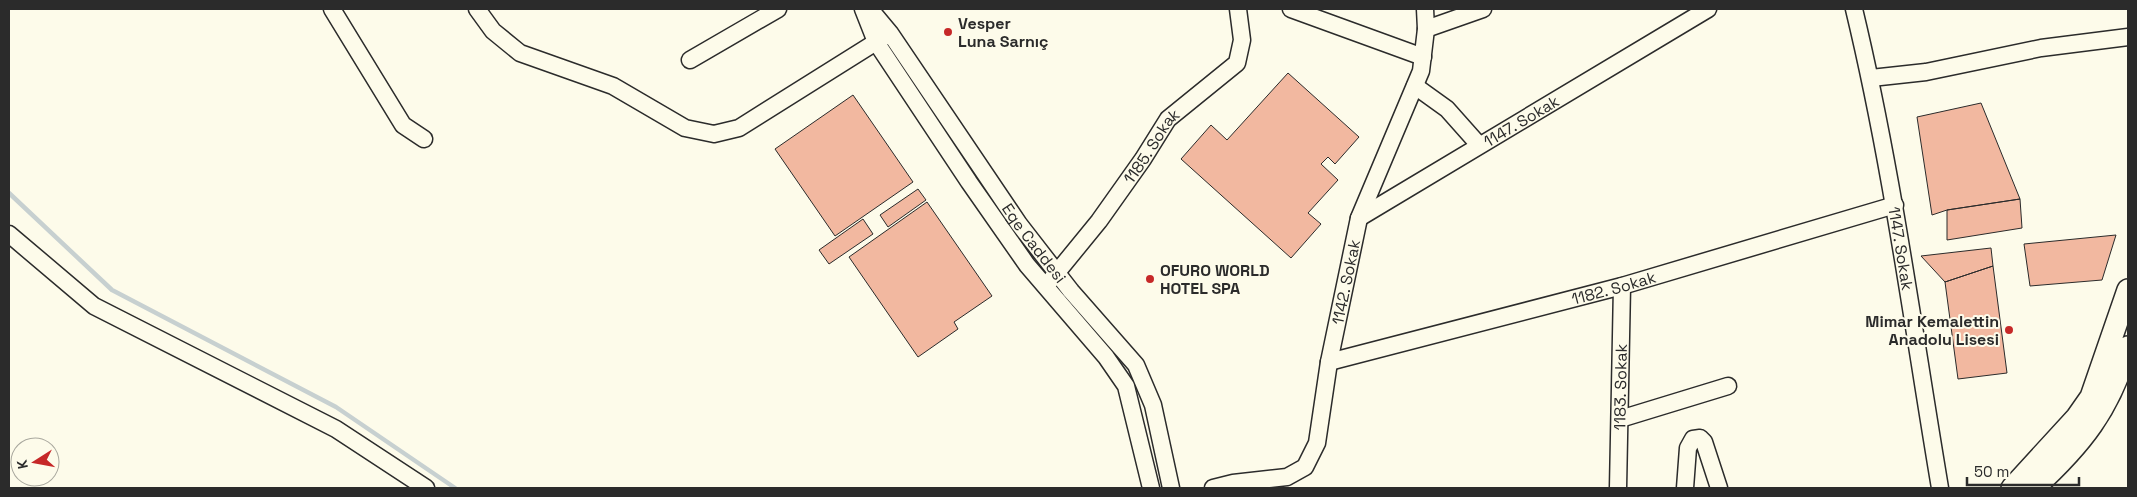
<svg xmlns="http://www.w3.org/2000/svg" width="2137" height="497" viewBox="0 0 2137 497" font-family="'Space Grotesk',sans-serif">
	<rect width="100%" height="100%" fill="#fdfbea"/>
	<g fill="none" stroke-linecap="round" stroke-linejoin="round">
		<path stroke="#c7d0d0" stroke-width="4.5" d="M9 193 112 290 336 407 455 488"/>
	</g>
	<path fill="#f2b8a0" stroke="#2b2b2b" d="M1288 73 1359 137 1335 164 1328 157 1321 164 1338 180 1308 213 1321 224 1291 258 1181 159 1211 125 1227 140Z
		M853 95 913 182 835 236 775 149Z
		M1981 103 2020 199 1947 210 1932 215 1917 117Z
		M918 189 926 200 888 227 880 215Z
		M2020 199 2022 228 1947 240V210Z
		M927 202 992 296 954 322 958 329 918 357 849 257Z
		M863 219 873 234 829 264 819 250Z
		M2116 235 2102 280 2030 286 2024 244Z
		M1991 248 1993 266 1945 282 1921 256Z
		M1993 266 2007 373 1958 379 1945 282Z"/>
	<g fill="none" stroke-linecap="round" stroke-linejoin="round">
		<g stroke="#2b2b2b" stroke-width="19">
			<g id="minor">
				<path d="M332 9 403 125 424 139"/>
				<path d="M477 9 493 31 520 53 613 86 685 128 714 134 739 128 884 37"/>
				<path d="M863 9 876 42 969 182 1027 265 1106 357 1126 386 1151 488"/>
				<path id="s1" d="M870 9 890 33 1019 224 1071 291 1136 365 1153 405 1171 488"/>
				<path d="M1291 9 1423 57"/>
				<path id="s2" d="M1854 9C1892 167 1913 328 1940 488"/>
				<path d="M1426 29 1483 9"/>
				<path d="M690 60 778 9"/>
				<path d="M1871 78 1926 72 2041 48 2128 37"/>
				<path d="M1415 86 1447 109 1479 145"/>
				<path id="s3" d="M1359 218 1708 9"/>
				<path d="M9 234 94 306 336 429 426 488"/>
				<path id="s4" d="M1050 281 1099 221 1143 159 1168 119 1237 63 1242 40 1238 9"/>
				<path id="s5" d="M1329 362 1622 286 1895 205"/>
				<path d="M1620 419 1728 386"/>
				<path id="s6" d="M1213 488 1233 483 1287 477 1305 467 1317 443 1329 362 1359 218 1421 71 1426 29 1425 9"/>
				<path id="s7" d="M1618 488 1622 286"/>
				<path d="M1685 488 1688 448 1693 439 1700 438 1704 442 1719 488"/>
			</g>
		</g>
		<g stroke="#2b2b2b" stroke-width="24">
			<path id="major" d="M2012 488 2077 417 2091 397 2128 290
				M2034 488C2082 444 2109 410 2128 347"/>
		</g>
		<use href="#minor" stroke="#fdfbea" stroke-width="16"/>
		<use href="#major" stroke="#fdfbea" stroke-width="21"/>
	</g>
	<g fill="#c62828" stroke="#fdfbea" stroke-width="2">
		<circle cx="948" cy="32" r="5"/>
		<circle cx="1150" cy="279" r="5"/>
		<circle cx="2009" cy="330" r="5"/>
	</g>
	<g text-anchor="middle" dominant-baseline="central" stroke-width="4" stroke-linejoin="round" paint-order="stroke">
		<g font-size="16" font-weight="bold" fill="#2b2b2b" stroke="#fdfbea" text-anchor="start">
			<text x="958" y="23">Vesper<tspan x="958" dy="18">Luna Sarnıç</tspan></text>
			<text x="1160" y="270">OFURO WORLD<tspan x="1160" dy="18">HOTEL SPA</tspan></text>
			<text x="1999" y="321" text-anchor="end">Mimar Kemalettin<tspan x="1999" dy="18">Anadolu Lisesi</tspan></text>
		</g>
		<g font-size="16" fill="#2b2b2b" stroke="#fdfbea">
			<text stroke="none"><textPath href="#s3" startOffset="189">1147. Sokak</textPath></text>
			<text stroke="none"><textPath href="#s4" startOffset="169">1185. Sokak</textPath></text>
			<text stroke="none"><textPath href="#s1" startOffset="286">Ege Caddesi</textPath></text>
			<text stroke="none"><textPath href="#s2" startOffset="244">1147. Sokak</textPath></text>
			<text stroke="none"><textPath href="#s6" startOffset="286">1142. Sokak</textPath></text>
			<text stroke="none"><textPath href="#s5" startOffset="294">1182. Sokak</textPath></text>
			<text stroke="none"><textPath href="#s7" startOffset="101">1183. Sokak</textPath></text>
		</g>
	</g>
	<rect width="2137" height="497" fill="none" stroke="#2b2b2b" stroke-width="20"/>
	<g transform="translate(35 462) rotate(259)"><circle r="24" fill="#fdfbea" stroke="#a9a89e"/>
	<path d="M0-4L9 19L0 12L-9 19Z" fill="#c62828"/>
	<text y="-8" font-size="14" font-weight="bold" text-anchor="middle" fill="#2b2b2b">K</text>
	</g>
	<path d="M1967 477v8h112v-8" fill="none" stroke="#2b2b2b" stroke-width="2.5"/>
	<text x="1974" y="477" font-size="15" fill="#2b2b2b" stroke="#fdfbea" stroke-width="4" paint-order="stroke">50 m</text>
</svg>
